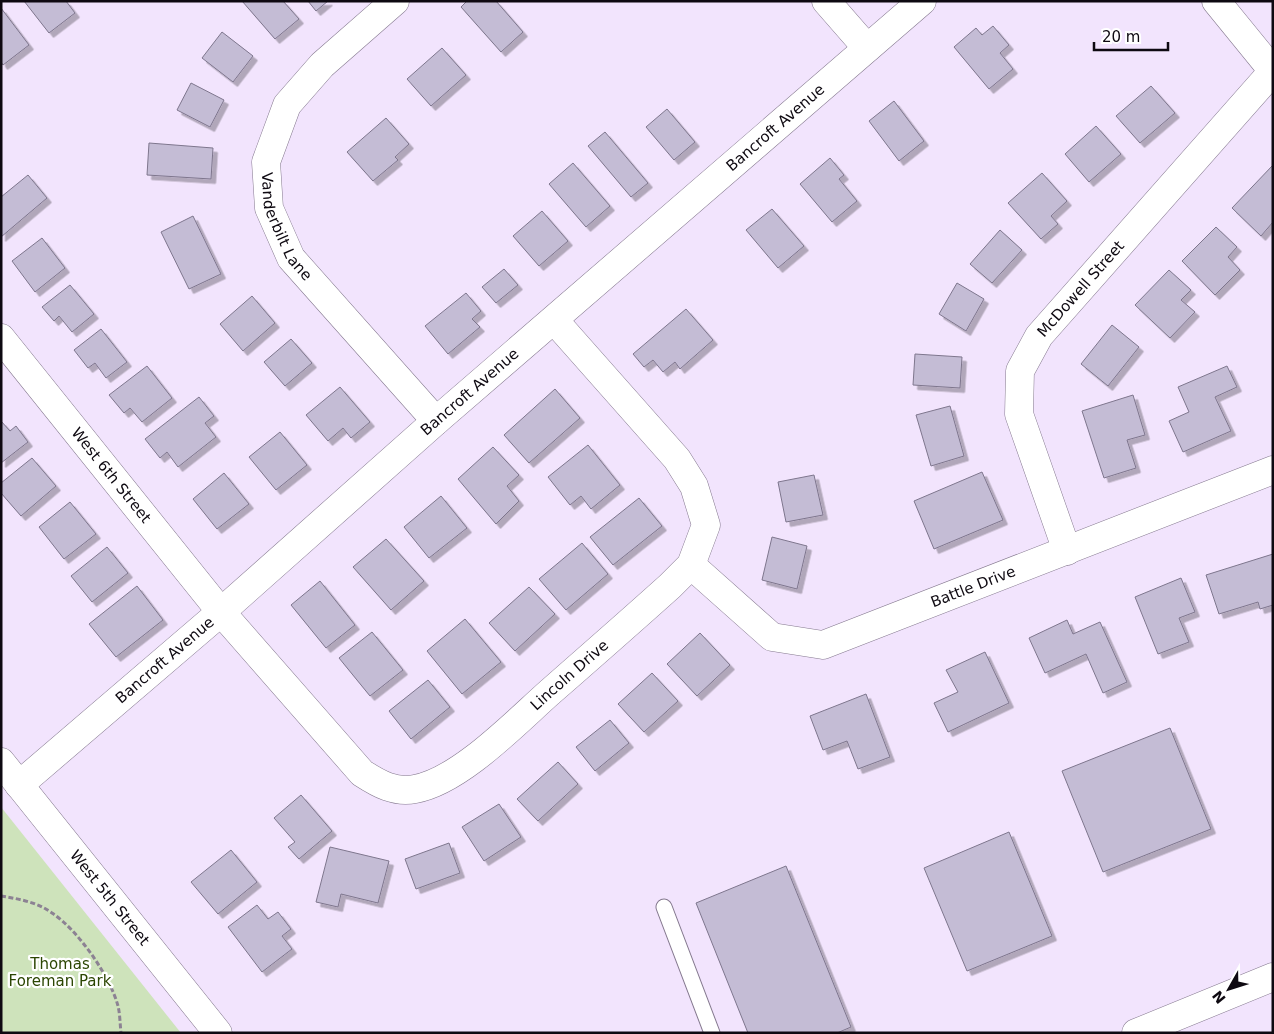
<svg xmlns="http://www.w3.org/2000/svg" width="1274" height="1034" viewBox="0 0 1274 1034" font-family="'DejaVu Sans',sans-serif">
	<defs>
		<filter id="shadow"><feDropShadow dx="4.5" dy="4.5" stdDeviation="0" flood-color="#0004"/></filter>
	</defs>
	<rect width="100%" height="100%" fill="#f2e4fd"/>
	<path fill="#cee3bb" d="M1 807 181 1033H1Z"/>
	<path fill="#c4bcd5" stroke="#7e768d" filter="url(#shadow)" d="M24 1H66L75 13 49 33Z
		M242 1H283L299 19 275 39Z
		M308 1H328L316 11Z
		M467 1H496L523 32 501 52 461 7Z
		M1 8 29 45 3 65 1 62Z
		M993 26 1009 45 1000 53 1013 69 989 89 954 47 976 28 982 35Z
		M222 32 253 56 233 82 202 58Z
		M442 48 466 75 431 106 407 79Z
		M191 83 224 100 210 127 177 110Z
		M1151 86 1175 113 1140 143 1116 116Z
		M894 101 924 141 899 161 869 121Z
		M667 109 695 142 674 160 646 127Z
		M386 118 409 144 395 157 398 160 373 181 347 152Z
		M1096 126 1121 154 1089 182 1065 154Z
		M605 132 648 183 631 197 588 146Z
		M149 143 213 148 211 179 147 175Z
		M830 158 844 175 839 179 857 201 832 222 800 184Z
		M573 163 610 206 586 227 549 184Z
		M1273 165V222L1261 236 1232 208Z
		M1042 173 1067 201 1051 216 1058 224 1041 239 1008 203Z
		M28 175 47 198 1 237V197Z
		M772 209 804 246 778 268 746 230Z
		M542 211 568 241 539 266 513 236Z
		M193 216 221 274 189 289 161 232Z
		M1216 227 1237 247 1228 257 1240 270 1215 295 1182 261Z
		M1000 230 1022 250 992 283 970 264Z
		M42 238 65 268 35 292 12 261Z
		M504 269 518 285 496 303 482 287Z
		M1169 270 1191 290 1181 300 1195 312 1170 338 1135 305Z
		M957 283 984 299 966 331 939 314Z
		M70 285 94 314 72 332 59 316 54 321 42 307Z
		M466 293 481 311 472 319 480 327 448 354 425 326Z
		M252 296 275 323 243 351 220 324Z
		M686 309 713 340 680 369 675 362 663 372 653 360 644 367 633 354Z
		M1112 325 1139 347 1108 386 1081 364Z
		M101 329 127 362 106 378 95 363 88 368 74 350Z
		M291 339 312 363 285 386 264 362Z
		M915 354 962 357 960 388 913 385Z
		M147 366 172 398 142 422 130 408 124 413 109 395Z
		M1227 366 1237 387 1215 397 1231 431 1183 452 1169 421 1189 412 1178 387Z
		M340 387 370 422 351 438 343 428 328 441 306 415Z
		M555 389 580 418 529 463 504 435Z
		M1133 395 1145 435 1127 440 1136 468 1104 478 1082 411Z
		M199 397 214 416 205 423 216 437 178 467 167 452 160 458 145 439Z
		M950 406 964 456 931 466 916 415Z
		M1 421 10 431 16 426 28 442 1 463Z
		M280 432 307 465 276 490 249 457Z
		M588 445 620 485 591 509 581 496 570 505 548 477Z
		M493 447 519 475 507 486 519 501 496 524 458 479Z
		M32 458 56 486 21 516 1 493V483Z
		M982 472 1003 520 934 549 914 501Z
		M224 473 249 504 217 529 193 499Z
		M814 475 823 515 786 522 778 482Z
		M441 496 467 528 429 558 404 527Z
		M639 498 662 526 613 565 590 537Z
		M70 502 96 534 64 559 39 527Z
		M772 537 807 546 797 589 762 580Z
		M386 539 424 581 391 610 353 567Z
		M582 543 608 574 566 610 539 579Z
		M107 547 128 573 92 602 71 576Z
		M1273 554V605L1260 609 1258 602 1219 614 1206 575Z
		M1181 578 1195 612 1179 618 1189 642 1158 654 1135 597Z
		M320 581 355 625 326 648 291 605Z
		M137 586 163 620 116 657 89 624Z
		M529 587 555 614 515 651 489 623Z
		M465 619 501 662 462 694 427 651Z
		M1067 620 1073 634 1100 622 1127 682 1103 693 1086 654 1045 673 1029 638Z
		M372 632 403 670 370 696 339 658Z
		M700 633 730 665 697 696 667 664Z
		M985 652 1009 703 948 732 934 703 958 692 946 670Z
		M652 673 678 701 644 732 618 704Z
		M428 680 450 707 411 739 389 711Z
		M866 694 890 757 858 769 847 741 823 750 810 716Z
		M610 720 629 743 595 771 576 747Z
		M1170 728 1211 829 1103 872 1062 771Z
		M558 762 578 784 538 821 517 799Z
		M301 795 332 831 299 859 288 847 295 842 274 818Z
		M499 804 521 837 484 861 462 827Z
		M1009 832 1052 936 967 971 924 868Z
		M449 843 460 873 416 889 405 859Z
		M330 847 389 861 378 903 341 894 338 907 316 902Z
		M231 850 257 882 218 914 191 882Z
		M786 866 851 1027 837 1033H748L696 903Z
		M257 905 268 919 278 912 291 929 282 936 292 949 262 972 228 927Z"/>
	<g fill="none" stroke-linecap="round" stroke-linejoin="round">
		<g stroke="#85798f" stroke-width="17">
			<path id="lane" d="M664 907 712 1033"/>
		</g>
		<g stroke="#85798f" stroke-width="29">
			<g id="street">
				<path id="s1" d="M395 1 322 65 287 105 266 162 269 208 291 258 436 421"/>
				<path d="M826 1 867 48"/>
				<path d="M1216 1 1273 71"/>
				<path id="s2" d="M1 338 221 612 362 773C379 784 395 793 415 789 460 781 516 722 550 692 590 657 630 622 670 586L691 565 706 525 694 486 677 459 554 320"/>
				<path id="s3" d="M1067 551 1019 414 1020 371 1039 336 1273 71"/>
				<path id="s4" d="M691 565 772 637 823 645 1273 470"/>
				<path id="s5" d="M19 785 221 612 436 421 922 1"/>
			</g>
		</g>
		<g stroke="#85798f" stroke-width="29">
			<g id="secondary">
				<path id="s6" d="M1 762 218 1033"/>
			</g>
		</g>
		<g stroke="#85798f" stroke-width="29">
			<path id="primary" d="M1136 1033 1273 977"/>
		</g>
		<path stroke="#8c8293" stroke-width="3" stroke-dasharray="5 2.5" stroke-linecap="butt" d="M1 896C19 899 37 902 52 913 78 930 110 976 118 1006 120 1014 120 1024 121 1033"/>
		<use href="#lane" stroke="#fff" stroke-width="15"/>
		<use href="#street" stroke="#fff" stroke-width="28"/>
		<use href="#secondary" stroke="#fff" stroke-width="28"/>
		<use href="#primary" stroke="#fff" stroke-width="28"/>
	</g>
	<g text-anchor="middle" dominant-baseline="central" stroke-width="4.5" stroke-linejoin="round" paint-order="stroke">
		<g font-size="15" fill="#0e0911" stroke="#fff">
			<text stroke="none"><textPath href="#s5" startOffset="1002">Bancroft Avenue</textPath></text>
			<text stroke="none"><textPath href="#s1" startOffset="280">Vanderbilt Lane</textPath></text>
			<text stroke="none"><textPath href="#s3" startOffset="291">McDowell Street</textPath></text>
			<text stroke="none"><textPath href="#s5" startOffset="598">Bancroft Avenue</textPath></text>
			<text stroke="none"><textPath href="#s2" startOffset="176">West 6th Street</textPath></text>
			<text stroke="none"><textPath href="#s4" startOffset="321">Battle Drive</textPath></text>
			<text stroke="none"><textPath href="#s5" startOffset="192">Bancroft Avenue</textPath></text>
			<text stroke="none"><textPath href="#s2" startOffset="816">Lincoln Drive</textPath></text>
			<text stroke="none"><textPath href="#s6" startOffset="174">West 5th Street</textPath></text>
		</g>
		<g font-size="15" fill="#2c4603" stroke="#fff">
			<text x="60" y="964">Thomas<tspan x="60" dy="17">Foreman Park</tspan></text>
		</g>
	</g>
	<rect width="1274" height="1034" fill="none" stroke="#0e0911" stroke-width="5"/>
	<g transform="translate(1229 989) rotate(231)" stroke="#ffffff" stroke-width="4" paint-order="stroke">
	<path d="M0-4L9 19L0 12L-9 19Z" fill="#0e0911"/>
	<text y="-8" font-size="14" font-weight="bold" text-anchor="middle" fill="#0e0911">N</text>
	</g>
	<path d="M1094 42v8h74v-8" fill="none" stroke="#0e0911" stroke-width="2.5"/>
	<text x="1102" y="42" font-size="15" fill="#0e0911" stroke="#ffffff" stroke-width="4" paint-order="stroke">20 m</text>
</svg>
